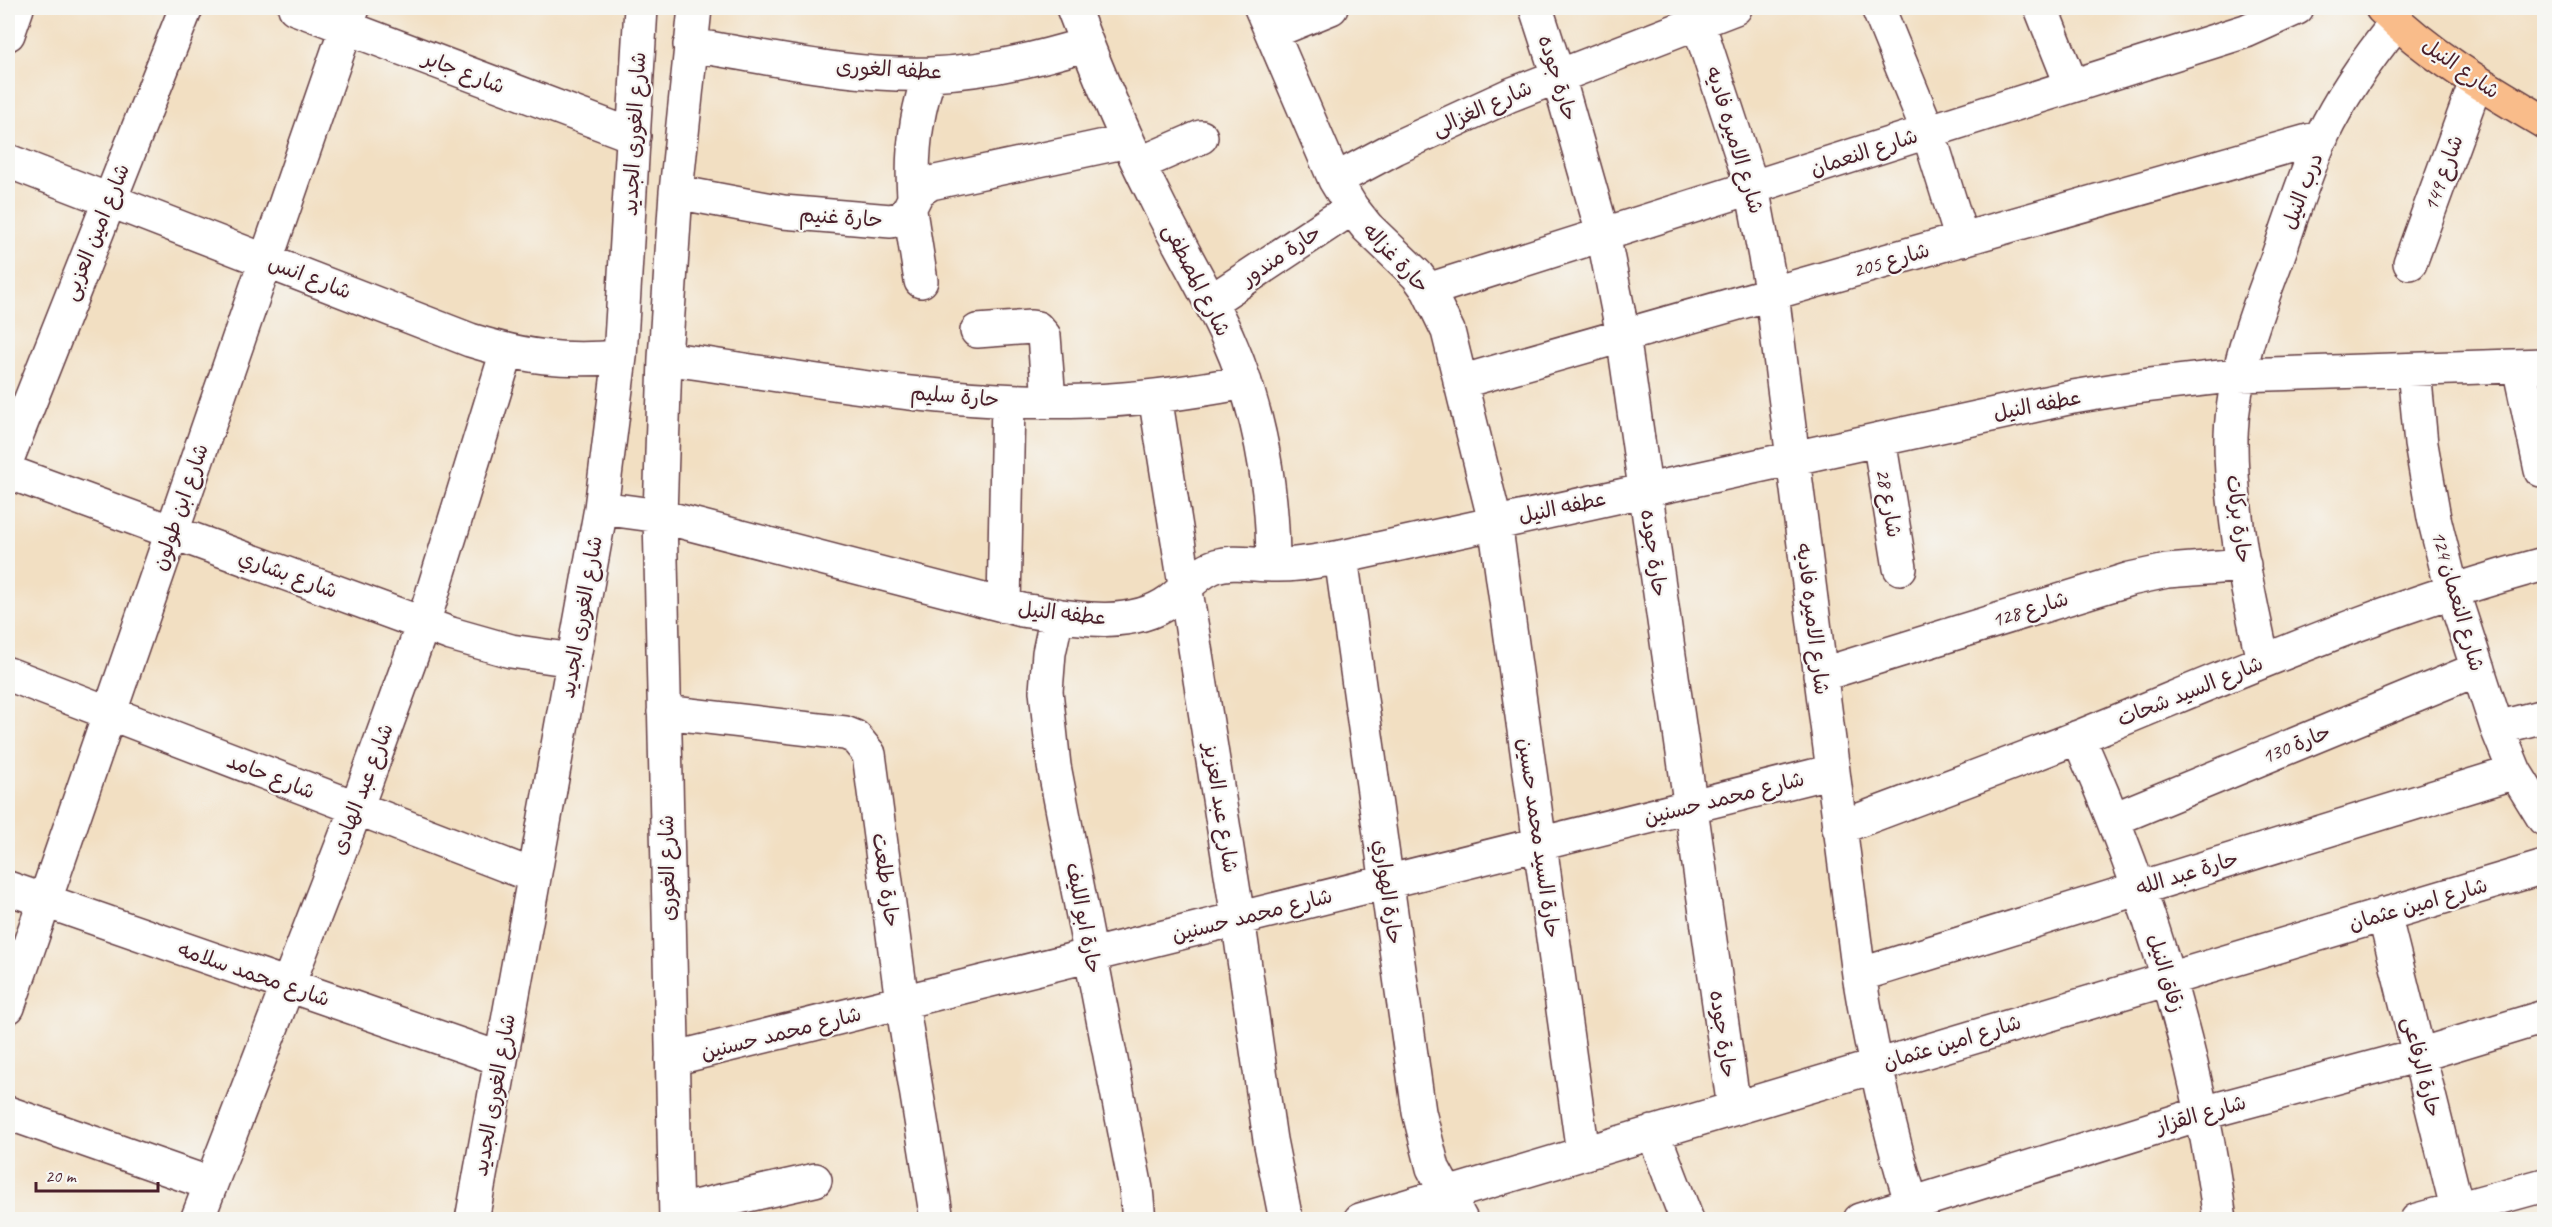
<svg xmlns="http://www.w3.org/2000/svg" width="2552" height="1227" viewBox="0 0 2552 1227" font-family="Caveat,'Playpen Sans Arabic',sans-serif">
	<rect width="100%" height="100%" fill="#f6f6f2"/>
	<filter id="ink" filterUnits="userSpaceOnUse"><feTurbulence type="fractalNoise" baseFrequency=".0167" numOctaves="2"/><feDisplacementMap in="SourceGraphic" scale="12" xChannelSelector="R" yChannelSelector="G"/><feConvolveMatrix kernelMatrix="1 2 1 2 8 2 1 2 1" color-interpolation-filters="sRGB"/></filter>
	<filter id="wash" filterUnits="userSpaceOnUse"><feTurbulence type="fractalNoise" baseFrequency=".008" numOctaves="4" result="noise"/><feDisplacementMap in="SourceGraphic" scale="24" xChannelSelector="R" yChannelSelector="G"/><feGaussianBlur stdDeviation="1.35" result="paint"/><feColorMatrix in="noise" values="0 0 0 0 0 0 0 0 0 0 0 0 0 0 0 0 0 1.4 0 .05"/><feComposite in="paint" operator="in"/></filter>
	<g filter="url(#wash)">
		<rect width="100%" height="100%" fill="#f2dfc2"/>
	</g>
	<g filter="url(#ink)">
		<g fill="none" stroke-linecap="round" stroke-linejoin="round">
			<g stroke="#633c42" stroke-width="36">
				<path id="minor" d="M295 8 634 136
					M1073 8C1097 71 1123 135 1154 195 1177 243 1205 288 1227 336 1260 410 1273 485 1273 565
					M1261 8 1335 180 1352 208 1367 227 1417 275 1428 290 1448 331 1495 522 1583 1153
					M1536 8 1558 76 1603 234 1623 335 1734 1108
					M1878 8 1928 131 1962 240
					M2041 8 2072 86
					M1698 22 1752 187 1772 294 1859 975C1873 1059 1890 1139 1917 1220
					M1272 32 1331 8
					M8 34 17 8
					M690 45C769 57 850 77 930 74 984 72 1035 60 1087 44
					M8 161 470 340C525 357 562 362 620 357
					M1139 164 1201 137
					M1335 180 1395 148 1510 95 1735 8
					M676 192 783 212 891 221 905 217 918 191 931 183 1128 141
					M914 197C911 154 915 115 930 74
					M910 211 921 281
					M2410 263 2476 82
					M1428 290 2246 31 2297 8
					M1210 302 1352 208
					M977 331 1031 327 1037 328 1044 336 1049 401
					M665 358C804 378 946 406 1087 401 1140 400 1192 392 1245 382
					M2519 366 2541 470
					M2414 370 2421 444 2434 518 2452 590 2497 728 2515 772 2544 819
					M1460 382 2322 137
					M1155 396 1238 918 1270 1140 1286 1220
					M1879 439 1900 568
					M8 457 186 8
					M8 472 451 634 511 651 573 660
					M601 508 660 516 1022 610C1068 617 1129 631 1170 601 1184 591 1195 574 1213 567 1231 560 1253 565 1272 565 1295 566 1318 561 1341 557L2073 397 2134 387 2238 375 2544 365
					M1341 557 1419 1112 1433 1168 1461 1220
					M1004 606 1008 401
					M1057 615 1049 653 1046 691 1054 766 1136 1189 1139 1220
					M2263 661C2247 588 2230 511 2231 436 2233 372 2256 314 2278 256 2292 216 2305 174 2322 136 2342 94 2368 58 2397 22
					M8 674 534 876
					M1820 675 2130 579 2167 571 2244 565
					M664 712 845 733 855 737 869 754 902 1002 937 1220
					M2497 728 2544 716
					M2078 737C2147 891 2198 1052 2220 1220
					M2114 819 2478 669
					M1839 828C1920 797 2001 768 2081 736 2234 674 2385 606 2544 564
					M8 888 501 1059
					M2384 914 2460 1220
					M1859 975 2515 772
					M8 1007 353 8
					M672 1059 1833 771
					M8 1113 211 1184
					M1653 1132 1687 1220
					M676 1211 815 1180
					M197 1220 356 809 423 624 507 351
					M472 1220 601 508 620 357 641 8
					M676 1220 660 516 665 358 676 192 695 8
					M1360 1220 2544 867
					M1860 1220 2203 1113 2419 1055 2544 1017
					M2417 1220 2544 1185"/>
			</g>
			<g stroke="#633c42" stroke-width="36">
				<path id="major" d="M2382 8C2429 55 2488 89 2544 122"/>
			</g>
			<use href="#minor" stroke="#fff" stroke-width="33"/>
			<use href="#major" stroke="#f9bc8a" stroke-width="33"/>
		</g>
	</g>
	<g text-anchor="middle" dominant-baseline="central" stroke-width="4.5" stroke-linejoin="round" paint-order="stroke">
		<g font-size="21" fill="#4a1f2b" stroke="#f6f6f2">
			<text transform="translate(2461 68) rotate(35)">شارع النيل</text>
			<text transform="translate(889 69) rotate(3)">عطفه الغورى</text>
			<text transform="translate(464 72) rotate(21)">شارع جابر</text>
			<text transform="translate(1558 78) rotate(73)">حارة جوده</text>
			<text transform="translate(1482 108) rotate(-24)">شارع الغزالى</text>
			<text transform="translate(634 134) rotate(-87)">شارع الغورى الجديد</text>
			<text transform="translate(1735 140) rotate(73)">شارع الاميره فاديه</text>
			<text transform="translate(1864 152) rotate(-18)">شارع النعمان</text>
			<text transform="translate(2443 173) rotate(-70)">شارع 149</text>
			<text transform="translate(2302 191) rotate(-69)">درب النيل</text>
			<text transform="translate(841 217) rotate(4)">حارة غنيم</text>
			<text transform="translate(96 232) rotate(-68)">شارع امين العزبى</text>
			<text transform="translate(1281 255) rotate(-34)">حارة مندور</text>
			<text transform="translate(1396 258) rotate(47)">حارة غزاله</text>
			<text transform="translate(1891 260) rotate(-16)">شارع 205</text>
			<text transform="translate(310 277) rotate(21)">شارع انس</text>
			<text transform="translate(1197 280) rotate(63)">شارع المصطفى</text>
			<text transform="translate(955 396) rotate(5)">حارة سليم</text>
			<text transform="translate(2037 405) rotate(-11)">عطفه النيل</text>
			<text transform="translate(1889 503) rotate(80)">شارع 28</text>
			<text transform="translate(180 507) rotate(-71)">شارع ابن طولون</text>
			<text transform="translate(1562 507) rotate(-12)">عطفه النيل</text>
			<text transform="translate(2239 519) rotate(83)">حارة بركات</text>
			<text transform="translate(1654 553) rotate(82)">حارة جوده</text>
			<text transform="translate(288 574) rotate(20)">شارع بشاري</text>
			<text transform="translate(2458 601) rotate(74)">شارع النعمان 124</text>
			<text transform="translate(2030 609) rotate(-17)">شارع 128</text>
			<text transform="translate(1062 613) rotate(6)">عطفه النيل</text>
			<text transform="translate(581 617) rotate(-80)">شارع الغورى الجديد</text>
			<text transform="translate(1813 619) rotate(83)">شارع الاميره فاديه</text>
			<text transform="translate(2190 691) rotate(-22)">شارع السيد شحات</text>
			<text transform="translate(2296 744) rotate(-22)">حارة 130</text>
			<text transform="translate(271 776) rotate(21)">شارع حامد</text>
			<text transform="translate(362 789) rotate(-69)">شارع عبد الهادى</text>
			<text transform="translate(1724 798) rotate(-14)">شارع محمد حسنين</text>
			<text transform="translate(1221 808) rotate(81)">شارع عبد العزيز</text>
			<text transform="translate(1539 838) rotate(82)">حارة السيد محمد حسين</text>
			<text transform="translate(667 868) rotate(-91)">شارع الغورى</text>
			<text transform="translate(2187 873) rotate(-17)">حارة عبد الله</text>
			<text transform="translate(886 880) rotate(82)">حارة طلعت</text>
			<text transform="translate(1388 892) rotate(82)">حارة الهواري</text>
			<text transform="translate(2418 904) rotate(-16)">شارع امين عثمان</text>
			<text transform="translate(1252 915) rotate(-14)">شارع محمد حسنين</text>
			<text transform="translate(1084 918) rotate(79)">حارة ابو الليف</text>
			<text transform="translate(2166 973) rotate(73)">زقاق النيل</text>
			<text transform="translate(254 974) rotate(19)">شارع محمد سلامه</text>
			<text transform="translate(781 1033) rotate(-14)">شارع محمد حسنين</text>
			<text transform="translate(1723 1034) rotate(82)">حارة جوده</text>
			<text transform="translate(1952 1042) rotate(-17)">شارع امين عثمان</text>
			<text transform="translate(2422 1067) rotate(76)">حارة الرفاعى</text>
			<text transform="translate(494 1095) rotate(-80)">شارع الغورى الجديد</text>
			<text transform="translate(2201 1114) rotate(-16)">شارع القزاز</text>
		</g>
	</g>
	<rect width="2552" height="1227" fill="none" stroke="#f6f6f2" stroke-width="30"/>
	<path d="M36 1182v9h122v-9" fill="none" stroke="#4a1f2b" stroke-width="3"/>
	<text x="45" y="1182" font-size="18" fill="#4a1f2b" stroke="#f6f6f2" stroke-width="4.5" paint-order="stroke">20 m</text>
</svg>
